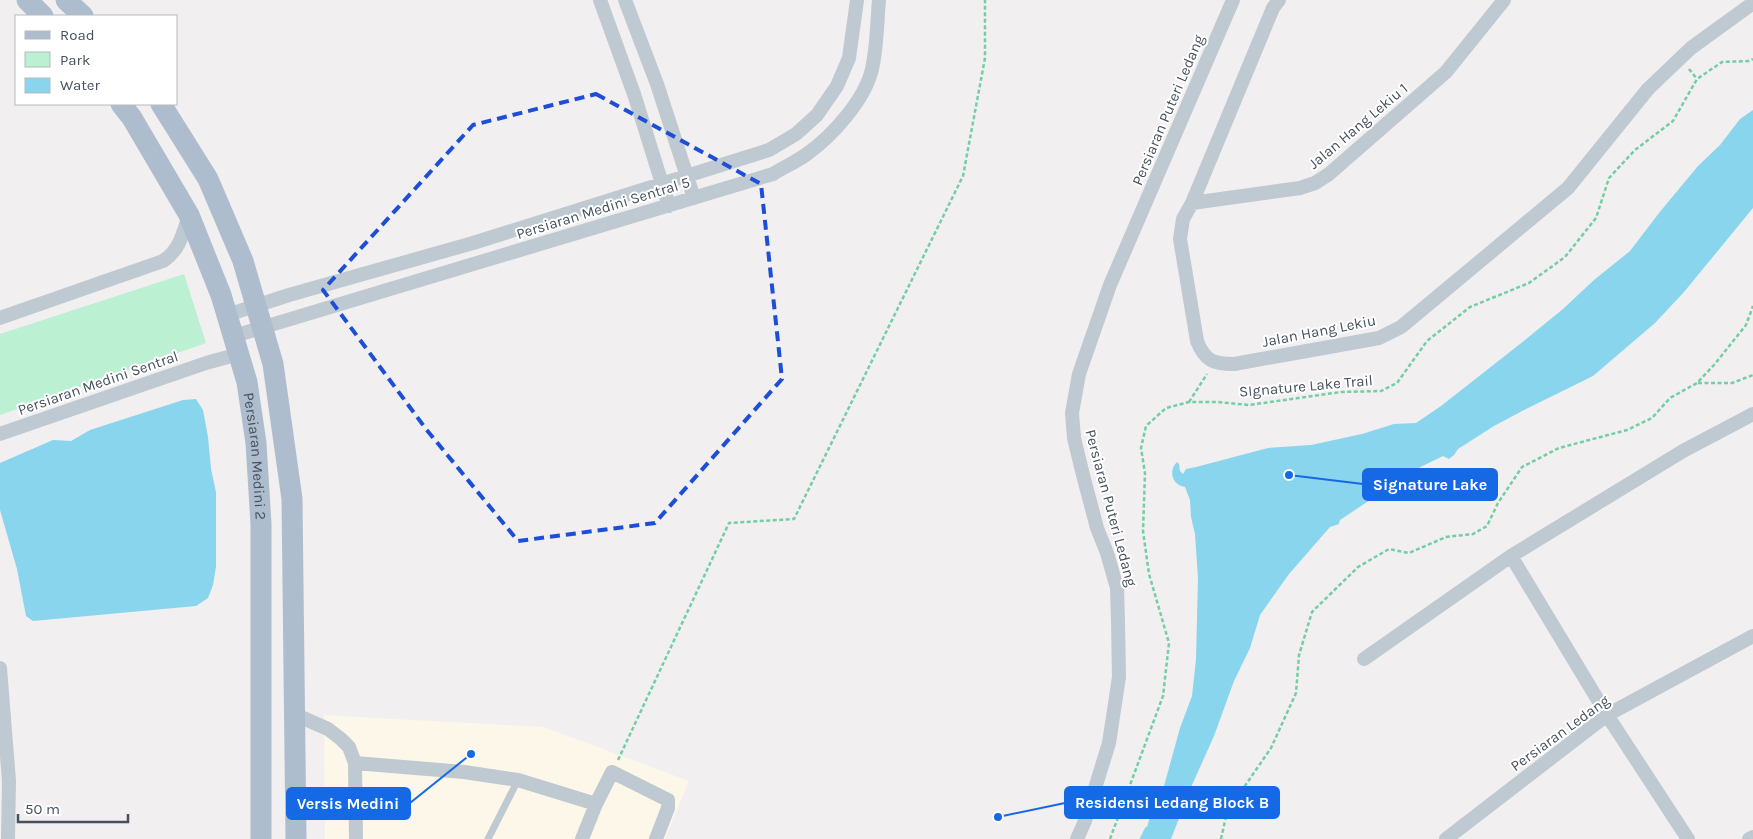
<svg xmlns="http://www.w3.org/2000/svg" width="1753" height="839" viewBox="0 0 1753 839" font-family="Karla,sans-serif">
	<rect width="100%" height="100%" fill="#f1efef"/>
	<path fill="#fcf7e8" d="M324 715 544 727 689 781 665 839H325Z"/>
	<path fill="#bcf0d2" d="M184 274 206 343 0 415V334Z"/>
	<path fill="#89d5ee" d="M1753 110V208L1684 292 1655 323 1593 376 1524 410 1494 426 1458 449 1454 455 1449 459 1443 456 1402 476 1379 494 1340 520 1339 524 1330 527 1289 574 1260 615 1250 648 1234 681 1214 736 1192 785 1171 839H1144L1149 820 1156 808 1164 786 1180 728 1192 696 1196 659 1198 578 1195 534 1191 517 1190 500 1185 487C1172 485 1168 471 1177 462L1179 464 1180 471 1183 474 1186 469 1196 467 1268 448 1311 445 1362 434 1394 424 1416 423 1441 406 1520 344 1563 309 1594 280 1630 251 1659 213 1698 166 1720 145 1740 119Z
		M196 399 203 410 208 437 211 469 216 492V567L213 585 208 598 196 606 33 621 26 616 17 569 0 510V463L53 440 71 441 90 430 183 400Z"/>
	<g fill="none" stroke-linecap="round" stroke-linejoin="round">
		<path stroke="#89d5ee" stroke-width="4.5" d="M1142 839 1147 829"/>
		<path stroke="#74cea5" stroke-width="2.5" stroke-dasharray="4 2.5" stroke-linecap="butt" d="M1689 69 1697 79
			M1698 383H1732L1753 375
			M1189 402 1207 374
			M618 760 729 523 794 519 963 176 985 58V0
			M1110 839 1163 696 1169 643 1149 574 1143 531 1145 473 1141 448 1146 426 1166 408 1189 402H1218L1249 405 1341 392 1381 391 1397 383 1427 341 1470 307 1529 283 1565 257 1596 218 1609 178 1635 150 1673 121 1697 79 1722 62 1749 61 1753 59
			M1221 839 1227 812 1271 748 1296 693 1299 655 1312 612 1358 567 1389 549 1409 553 1446 537 1473 534 1487 526 1498 503 1522 467 1559 448 1627 430 1652 418 1670 398 1697 383 1714 365 1746 325 1753 306"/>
		<path stroke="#bfc9d1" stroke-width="7" d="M488 839 518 780"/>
		<path stroke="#bfc9d1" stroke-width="14" d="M600 0 634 94 669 206
			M625 0 657 84 694 198
			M1279 0 1273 8 1192 203 1183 219 1180 239 1197 341C1205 361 1213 364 1234 364L1379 338 1401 327 1568 188 1648 89 1691 48 1753 3
			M1192 203 1300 188 1315 183 1329 174 1446 72 1504 0
			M227 315 289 295 473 243 769 150 796 134 817 115 837 86 849 58 857 0
			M0 318 163 261C180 250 183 233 189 215
			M234 336 773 174C784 167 796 162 807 154 832 136 865 100 872 69 877 47 877 23 879 0
			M0 434 206 363 239 354
			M1511 556 1607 715 1688 839
			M1364 659 1511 556 1683 451 1753 414
			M0 668 9 781 8 839
			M294 714 328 729 341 739 349 747 355 763 356 839
			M355 763 464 772 518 780 596 804
			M582 839 596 804 612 772 668 800V808L656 839
			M1077 839 1085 821 1109 743 1119 677 1118 621 1117 588 1107 553 1097 528 1083 475 1074 438 1072 413 1079 374 1110 285 1233 0
			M1446 839 1607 715 1753 636
			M1749 839 1753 837"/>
		<g stroke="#aebdce" stroke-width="21">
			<path d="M27 0 43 16"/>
			<path d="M66 0 83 16"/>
			<path id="s1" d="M121 104 132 118 189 215 221 295 247 382 256 443 261 524V839"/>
			<path d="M161 104 208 179 243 261 273 364 292 499 296 839"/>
		</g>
	</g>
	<path fill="none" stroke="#1d4ed8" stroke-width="4" stroke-dasharray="10 6" stroke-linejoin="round" d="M596 94 761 184 782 379 655 523 518 541 426 429 323 290 473 125Z"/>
	<g text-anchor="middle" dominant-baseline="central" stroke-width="4" stroke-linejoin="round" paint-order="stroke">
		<g font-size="15" fill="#46515d" stroke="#fff">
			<text transform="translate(1168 110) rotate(-67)">Persiaran Puteri Ledang</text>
			<text transform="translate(1358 126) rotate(-40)">Jalan Hang Lekiu 1</text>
			<text transform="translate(603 208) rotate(-17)">Persiaran Medini Sentral 5</text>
			<text transform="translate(1319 331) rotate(-11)">Jalan Hang Lekiu</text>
			<text transform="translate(98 383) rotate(-19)">Persiaran Medini Sentral</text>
			<text transform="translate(1306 386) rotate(-5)">SIgnature Lake Trail</text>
			<text stroke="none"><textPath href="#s1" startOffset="382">Persiaran Medini 2</textPath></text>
			<text transform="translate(1111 508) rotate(75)">Persiaran Puteri Ledang</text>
			<text transform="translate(1560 733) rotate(-36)">Persiaran Ledang</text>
		</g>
	</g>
	<path fill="none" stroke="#1669e5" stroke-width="2" d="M1289 475L1363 484M998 817L1065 803M471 754L410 803"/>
	<g fill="#1669e5" stroke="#fff" stroke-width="2">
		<circle cx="1289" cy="475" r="5"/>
		<circle cx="998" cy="817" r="5"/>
		<circle cx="471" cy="754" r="5"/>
	</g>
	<g fill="#1669e5" stroke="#1669e5" stroke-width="2">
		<rect x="1363" y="469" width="134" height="31" rx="5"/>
		<rect x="1065" y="787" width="214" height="31" rx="5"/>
		<rect x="287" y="788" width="123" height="31" rx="5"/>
	</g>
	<g font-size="16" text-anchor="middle" font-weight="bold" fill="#fff">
		<text x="1430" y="490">Signature Lake</text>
		<text x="1172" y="808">Residensi Ledang Block B</text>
		<text x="348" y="809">Versis Medini</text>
	</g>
	<rect x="15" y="15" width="162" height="90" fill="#ffffff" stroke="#b5b9be"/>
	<rect x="25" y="31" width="25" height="8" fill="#aebdce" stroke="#b5b9be"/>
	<text x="60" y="40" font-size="15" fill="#46515d">Road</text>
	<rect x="25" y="52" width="25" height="15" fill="#bcf0d2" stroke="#b5b9be"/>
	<text x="60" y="65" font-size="15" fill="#46515d">Park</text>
	<rect x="25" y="78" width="25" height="15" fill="#89d5ee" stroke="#b5b9be"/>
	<text x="60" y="90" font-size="15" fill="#46515d">Water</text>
	<path d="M18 814v8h110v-8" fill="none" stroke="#46515d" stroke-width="2.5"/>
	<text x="25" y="814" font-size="15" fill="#46515d" stroke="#ffffff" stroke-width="4" paint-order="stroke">50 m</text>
</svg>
